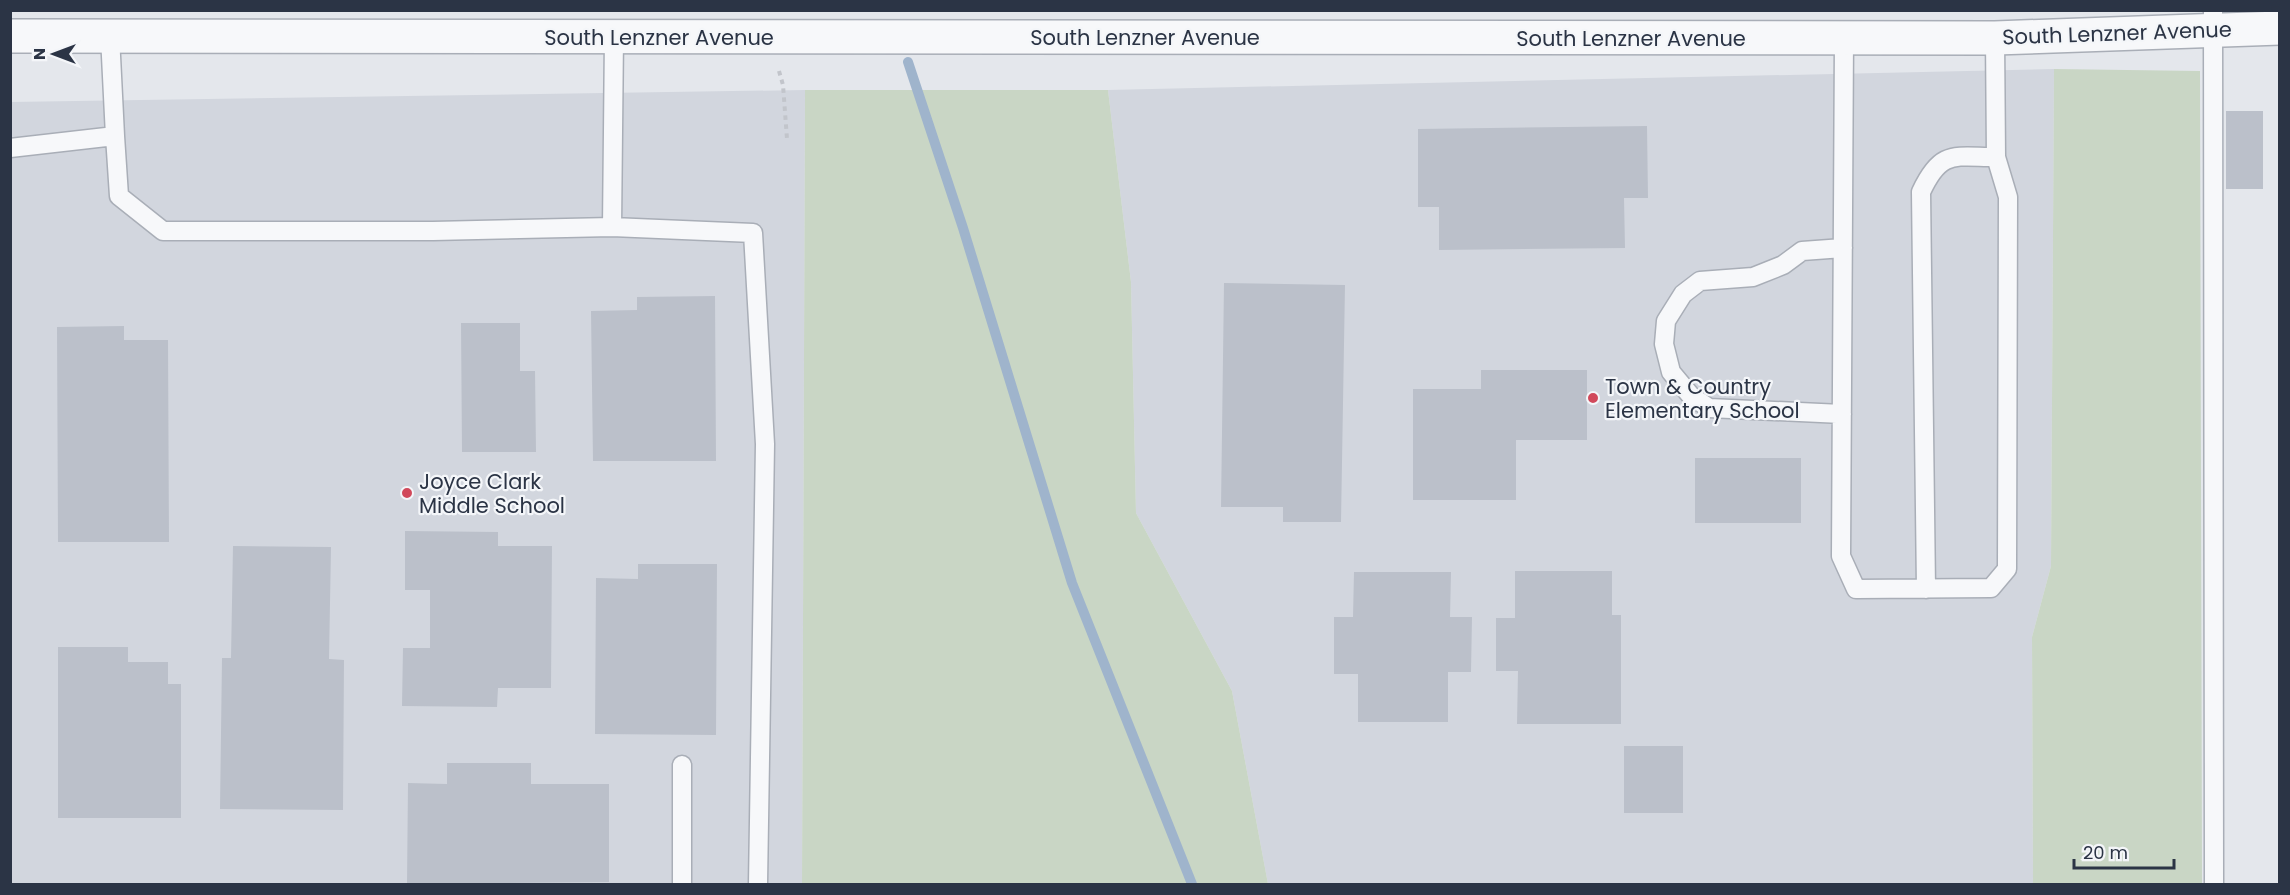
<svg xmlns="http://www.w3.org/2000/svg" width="2290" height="895" viewBox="0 0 2290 895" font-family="Poppins,sans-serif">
	<rect width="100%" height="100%" fill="#e4e7ec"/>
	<path fill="#d2d6de" d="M2054 69 2051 566 2032 637 2033 884H1268L1232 691 1136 513 1131 282 1108 90Z
		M805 90 802 884H11L10 102Z"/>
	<path fill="#c9d6c5" d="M2054 69 2200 71 2202 884H2033L2032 637 2051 566Z
		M805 90H1108L1131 282 1136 513 1232 691 1268 884H802Z"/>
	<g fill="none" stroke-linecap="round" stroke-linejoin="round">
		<path stroke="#9fb4cc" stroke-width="10" d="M908 62 963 228 1072 583 1192 884"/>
	</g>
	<path fill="#bbc0ca" d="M2226 111H2263V189H2226Z
		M1647 126 1648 198H1624L1625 248 1439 250V207H1418V129Z
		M1224 283 1345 285 1341 522H1283V507H1221Z
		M715 296 716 461H593L591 311 637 310V297Z
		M461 323H520V371H535L536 452H462Z
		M124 326V340H168L169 542H58L57 327Z
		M1481 370H1587V440H1516V500H1413V389H1481Z
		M1695 458H1801V523H1695Z
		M405 531 498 532V546H552L551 688H498L497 707 402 706 403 648H430V590H405Z
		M233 546 331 547 329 659 344 660 343 810 220 809 222 658H231Z
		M638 564H717L716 735 595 734 596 578 638 579Z
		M1515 571H1612V615H1621V724H1517L1518 671H1496V618H1515Z
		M1354 572H1451L1450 617H1472L1471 672H1448V722H1358V674H1334V617H1353Z
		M58 647H128V662H168V684H181V818H58Z
		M1624 746H1683V813H1624Z
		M447 763H531V784H609V882L407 884 408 783 447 784Z"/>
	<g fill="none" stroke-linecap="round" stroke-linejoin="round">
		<g stroke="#a9aeb7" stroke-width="21">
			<path id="lane" d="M2213 10 2214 884
				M614 36 612 227 753 233 765 444 758 884
				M1844 38 1841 556 1856 589 1991 588 2007 569 2008 197 1996 157 1995 38
				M115 136 119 196 163 231H433L612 227
				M10 148 115 136 110 36
				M1842 414 1709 408 1691 396 1671 372 1664 344 1666 321 1683 294 1700 281 1753 277 1783 265 1802 251 1843 248
				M1926 589 1921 192C1941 149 1954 157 1996 157
				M682 765V884"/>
		</g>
		<g stroke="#a9aeb7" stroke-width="36">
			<path id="street" d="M10 36 1995 38 2280 28"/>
		</g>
		<path stroke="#c2c5cb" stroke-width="4" stroke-dasharray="4.5 4.5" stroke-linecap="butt" d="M779 71 783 85 787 139"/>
		<use href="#lane" stroke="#f7f8fa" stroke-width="18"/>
		<use href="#street" stroke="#f7f8fa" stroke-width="33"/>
	</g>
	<g fill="#d1495b" stroke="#f4f6f9" stroke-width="2">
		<circle cx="1593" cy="398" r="6"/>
		<circle cx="407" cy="493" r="6"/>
	</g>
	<g text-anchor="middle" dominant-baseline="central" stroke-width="4.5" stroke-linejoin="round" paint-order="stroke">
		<g font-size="21" fill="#2b3445" stroke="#f4f6f9">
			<text transform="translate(2117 33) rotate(-2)">South Lenzner Avenue</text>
			<text x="659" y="37">South Lenzner Avenue</text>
			<text x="1145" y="37">South Lenzner Avenue</text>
			<text x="1631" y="38">South Lenzner Avenue</text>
		</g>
		<g font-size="21" fill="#2b3445" stroke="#f4f6f9" text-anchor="start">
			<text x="1605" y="386">Town &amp; Country<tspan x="1605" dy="24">Elementary School</tspan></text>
			<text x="419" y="481">Joyce Clark<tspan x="419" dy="24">Middle School</tspan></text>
		</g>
	</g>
	<rect width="2290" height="895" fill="none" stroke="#2b3445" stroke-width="24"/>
	<g transform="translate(54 54) rotate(270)" stroke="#f4f6f9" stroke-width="4.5" paint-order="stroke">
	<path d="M0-4.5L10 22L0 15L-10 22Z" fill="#2b3445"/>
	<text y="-9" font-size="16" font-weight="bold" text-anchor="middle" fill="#2b3445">N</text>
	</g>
	<path d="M2074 859v9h100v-9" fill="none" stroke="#2b3445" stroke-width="3"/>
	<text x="2083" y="859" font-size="18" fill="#2b3445" stroke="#f4f6f9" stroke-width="4.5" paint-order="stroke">20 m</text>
</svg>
